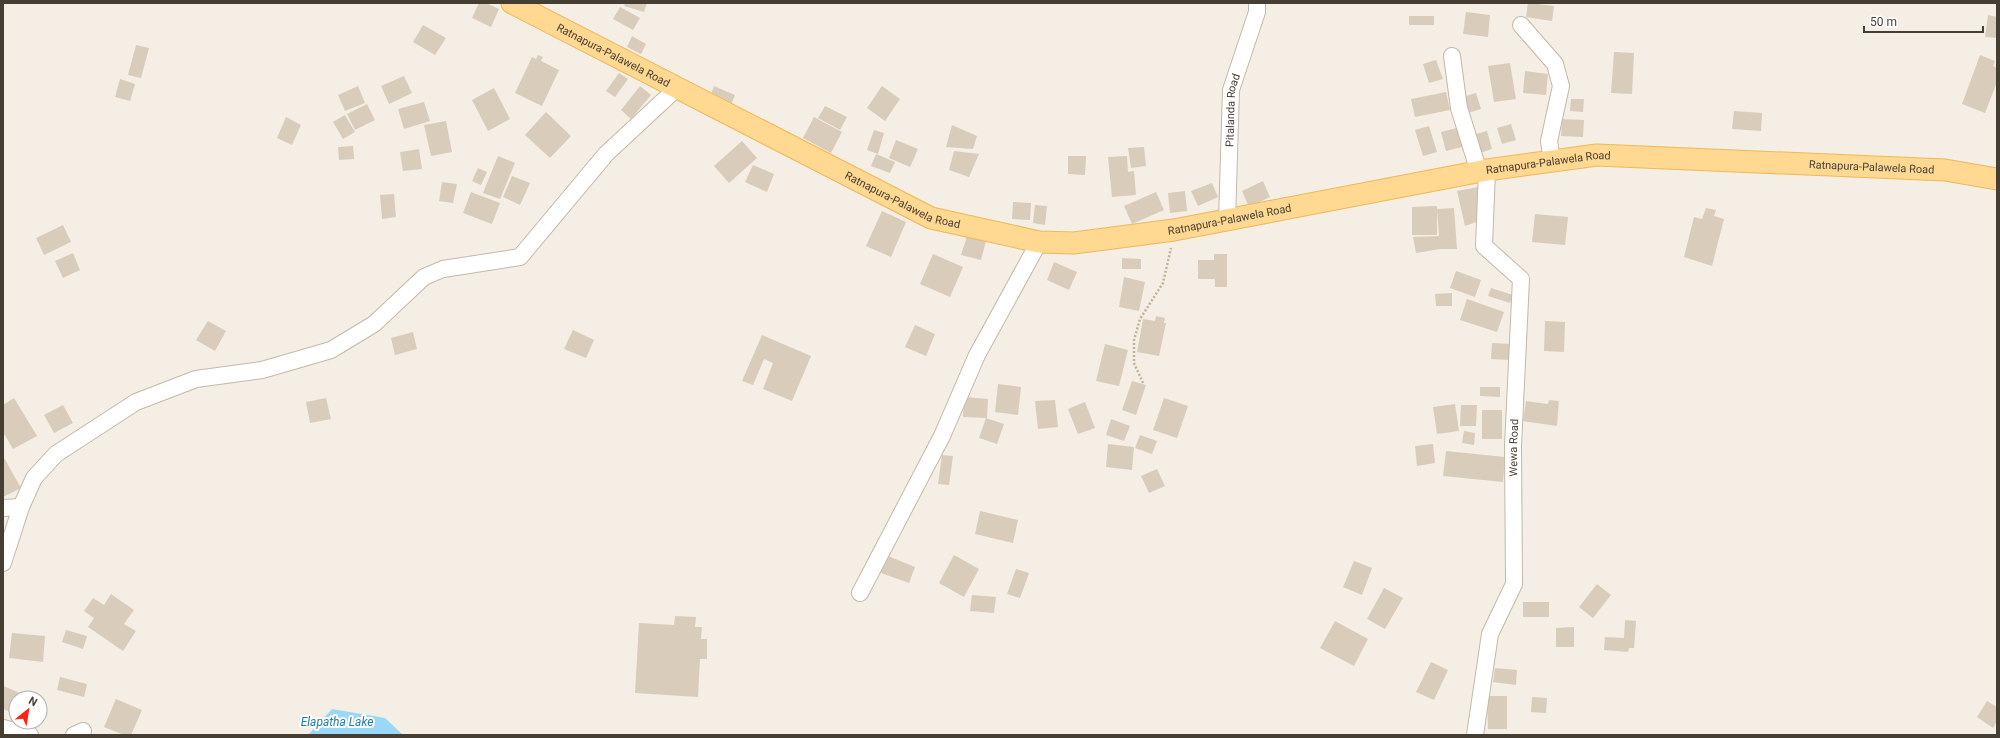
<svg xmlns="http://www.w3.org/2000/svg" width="2000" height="738" viewBox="0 0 2000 738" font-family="Roboto,sans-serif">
	<rect width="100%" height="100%" fill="#f4eee4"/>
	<path fill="#99d8f8" d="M332 709 385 718 403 735H308Z"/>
	<path fill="#daccbb" d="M479 3H486L499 9 491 27 472 18Z
		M625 3H647L644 12 624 6Z
		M1528 3 1554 6 1552 21 1526 17Z
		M620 7 640 18 633 30 613 19Z
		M1466 12 1490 15 1488 37 1463 34Z
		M1988 15 1997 17V38L1985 37Z
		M1409 16H1434V25H1409Z
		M423 25 446 38 435 55 413 42Z
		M632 36 646 44 641 54 627 47Z
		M136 45 149 48 141 78 128 75Z
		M1614 52 1634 53 1632 94 1611 93Z
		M538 55 543 57 541 61 559 70 542 106 515 93 532 57 536 59Z
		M1980 55 1995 61 1993 66 1997 68V82L1985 113 1962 104Z
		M1436 60 1443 79 1429 83 1423 64Z
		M1510 63 1516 99 1494 102 1488 66Z
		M1525 71 1548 74 1546 95 1523 93Z
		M619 73 628 79 615 97 606 91Z
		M404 76 412 93 389 104 381 86Z
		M120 79 135 84 130 101 115 97Z
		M358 86 365 103 345 111 338 95Z
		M640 86 651 95 631 119 621 110Z
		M714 86 735 95 731 105 710 97Z
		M882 86 900 99 885 121 867 108Z
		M494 88 510 119 488 131 472 100Z
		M1446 92 1450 110 1415 117 1411 99Z
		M1476 93 1481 109 1468 113 1463 97Z
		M1571 99H1584L1583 112 1570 111Z
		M424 102 430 121 404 129 398 109Z
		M367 104 375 120 355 130 347 114Z
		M825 106 847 117 840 130 818 118Z
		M1734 111 1762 113 1761 131 1732 129Z
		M546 112 571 136 550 158 525 135Z
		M345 115 355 132 343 139 333 122Z
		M286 117 301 125 292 145 277 138Z
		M814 117 842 132 831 153 803 138Z
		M1562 119 1584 120 1583 137 1561 136Z
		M446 121 452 152 431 156 424 125Z
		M1511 124 1516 140 1502 144 1497 128Z
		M952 125 977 136 973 149 946 147Z
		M1429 126 1437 152 1423 156 1415 130Z
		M1461 127 1466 146 1446 151 1441 132Z
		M874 130 884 133 878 154 867 150Z
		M1487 131 1492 149 1477 154 1472 135Z
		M896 140 918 149 910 167 889 158Z
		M742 141 757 158 729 183 714 166Z
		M353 146 354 159 339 160 338 147Z
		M1144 147 1146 166 1131 168 1128 148Z
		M419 149 422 169 403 171 400 152Z
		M954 151 979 154 969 177 949 170Z
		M876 154 895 162 890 173 871 166Z
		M498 156 515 163 500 199 483 193Z
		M1068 156H1086L1085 175 1068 174Z
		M1127 156 1128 172 1134 171 1136 195 1112 197 1108 157Z
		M753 165 774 174 767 192 745 182Z
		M478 168 487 172 481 185 472 181Z
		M512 176 530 183 520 205 503 197Z
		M1263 181 1270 197 1249 207 1242 191Z
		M442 182 457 184 453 203 439 201Z
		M1212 183 1218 197 1198 206 1191 191Z
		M1478 187 1482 220 1465 226 1457 191Z
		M1185 191 1187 211 1170 213 1168 193Z
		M471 192 500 203 492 224 463 213Z
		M1156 192 1164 210 1132 224 1124 206Z
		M394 194 396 217 382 219 380 195Z
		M1013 202 1031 203 1030 220 1012 219Z
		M1035 205 1047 206 1045 225 1033 223Z
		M1437 206V235H1412V207Z
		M1454 208 1457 249H1440L1416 253 1413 237 1439 236 1437 209Z
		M1706 208 1716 210 1714 216 1724 219 1712 266 1684 257 1694 217 1702 219Z
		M882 211 906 222 891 257 866 246Z
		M1535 214 1568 217 1565 245 1532 242Z
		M63 225 71 242 44 255 36 238Z
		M967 236 986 241 981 260 961 255Z
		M73 253 80 270 63 278 55 261Z
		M933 254 963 267 950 297 920 284Z
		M1214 254H1227V287H1215V279H1198V260H1214Z
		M1122 258 1141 259V269H1122Z
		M1054 262 1077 272 1069 290 1047 280Z
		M1456 271 1481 280 1475 297 1450 288Z
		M1124 277 1145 282 1139 311 1119 307Z
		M1491 288 1513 295 1510 303 1488 296Z
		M1452 293V306H1436L1435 294Z
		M1467 299 1504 312 1497 332 1460 320Z
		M1156 316 1165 318 1164 323H1166L1159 356 1137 352 1143 319 1155 321Z
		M208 321 226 331 215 351 196 340Z
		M1545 321 1565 322 1564 352 1544 351Z
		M915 325 935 334 926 356 905 347Z
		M573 330 594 340 586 358 564 349Z
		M413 332 417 349 395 355 391 338Z
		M762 335 811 356 792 401 763 389 773 363 764 359 753 385 742 381Z
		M1492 343 1512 344 1511 360 1491 359Z
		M1105 344 1128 350 1119 386 1096 381Z
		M1132 381 1146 385 1136 415 1122 410Z
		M998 384 1021 387 1018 415 995 412Z
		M1480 387H1500V397L1480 396Z
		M964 397 988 399 987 418 963 417Z
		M14 398 37 436 13 449 3 432V405Z
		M326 398 331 419 310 423 306 402Z
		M1164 398 1188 406 1177 438 1153 430Z
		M1055 400 1058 427 1038 429 1035 401Z
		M1549 400 1559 401 1557 426 1523 421 1526 401 1548 404Z
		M1085 402 1095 428 1078 434 1068 409Z
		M1455 404 1459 431 1437 434 1433 407Z
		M63 405 73 423 54 433 44 415Z
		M1461 405H1477L1476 426H1460Z
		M1482 410H1502V439H1482Z
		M986 418 1004 424 997 444 979 438Z
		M1111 419 1130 426 1124 441 1106 435Z
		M1464 431 1475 433 1474 445 1462 443Z
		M1140 435 1157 441 1152 454 1135 448Z
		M1108 444 1134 447 1132 470 1106 467Z
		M1433 444 1435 463 1417 466 1415 446Z
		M1446 451 1505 457 1503 482 1443 476Z
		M942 455 953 456 949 485 938 484Z
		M3 456 21 488 3 497Z
		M1157 469 1165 486 1149 493 1141 476Z
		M980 511 1018 520 1013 543 975 534Z
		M954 555 979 569 964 597 939 583Z
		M888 556 915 567 909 583 881 573Z
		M1354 561 1372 568 1362 595 1343 587Z
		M1016 569 1029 573 1020 598 1007 594Z
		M1597 584 1611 595 1593 618 1579 607Z
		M1384 588 1403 598 1385 629 1367 619Z
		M111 594 134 610 124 624 136 631 123 651 88 627 94 618 84 611 93 598 104 605Z
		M972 595 996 597 994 613 970 611Z
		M1523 602H1549V617H1523Z
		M675 616 696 617 695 627H702L701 639H707V659H700L698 697 635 693 639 623 674 625Z
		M1625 620 1636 621 1634 648H1629L1628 652 1604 650 1605 637 1624 638Z
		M1335 621 1368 639 1354 666 1320 648Z
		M1574 627V647H1556V628Z
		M66 630 87 636 83 649 62 642Z
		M12 633 45 636 43 662 9 658Z
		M1431 662 1448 670 1434 700 1416 692Z
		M1495 668 1517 670 1516 685 1493 682Z
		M60 677 87 684 84 697 57 690Z
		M3 686 32 698H16V714L3 709Z
		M1487 696H1507V729H1488Z
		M1532 697 1547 698 1546 713 1531 712Z
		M116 699 142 710 131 735H124L104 727Z
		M1987 701 1997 707V721L1993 728 1977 717Z"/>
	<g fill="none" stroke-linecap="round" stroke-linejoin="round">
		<g stroke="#c4b8a9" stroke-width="18">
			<g id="minor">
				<path d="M1521 25 1555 64 1561 86 1549 141 1552 161"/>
				<path d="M1452 56 1459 108 1479 172"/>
				<path id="s1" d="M1227 221 1231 90 1257 12V3"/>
				<path d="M3 508 21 507"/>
				<path d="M3 563 21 507 34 478 56 454 136 402 196 379 262 370 331 350 374 324 424 277 443 269 520 257 606 154 677 88"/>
				<path d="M860 593 942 436 977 355 1039 242"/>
				<path d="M3 728 30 735"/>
				<path d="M74 735 83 731"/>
				<path id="s2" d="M1475 735 1490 634 1514 584 1513 446 1521 279 1484 246 1487 170"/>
			</g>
		</g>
		<g stroke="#f1b756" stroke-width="23">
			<g id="major">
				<path id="s3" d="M512 3 931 218 1039 242 1074 243 1174 230 1487 170 1597 155 1945 170 1997 179"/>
			</g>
		</g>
		<path stroke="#c4b096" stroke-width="2.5" stroke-dasharray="2 2" stroke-linecap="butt" d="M1143 383 1134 363V340L1140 319 1163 283 1171 248"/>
		<use href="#minor" stroke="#fff" stroke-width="16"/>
		<use href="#major" stroke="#ffd892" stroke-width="21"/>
	</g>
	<g text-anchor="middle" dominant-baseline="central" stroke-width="4" stroke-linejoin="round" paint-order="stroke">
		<g font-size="11" fill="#473e33" stroke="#fff">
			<text stroke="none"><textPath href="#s3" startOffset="114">Ratnapura-Palawela Road</textPath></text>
			<text stroke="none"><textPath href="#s1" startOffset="111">Pitalanda Road</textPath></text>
			<text stroke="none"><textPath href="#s3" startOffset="1098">Ratnapura-Palawela Road</textPath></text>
			<text stroke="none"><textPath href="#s3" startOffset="1422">Ratnapura-Palawela Road</textPath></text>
			<text stroke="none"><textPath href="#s3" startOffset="438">Ratnapura-Palawela Road</textPath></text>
			<text stroke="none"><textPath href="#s3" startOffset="774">Ratnapura-Palawela Road</textPath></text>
			<text stroke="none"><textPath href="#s2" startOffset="294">Wewa Road</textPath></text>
		</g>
		<g font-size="12" font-style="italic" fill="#1f7bae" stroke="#fff">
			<text x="337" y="722">Elapatha Lake</text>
		</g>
	</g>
	<rect width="2000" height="738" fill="none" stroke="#473e33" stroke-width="8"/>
	<g transform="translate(28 710) rotate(30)"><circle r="19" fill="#ffffff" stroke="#b5b2ad"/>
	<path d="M0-3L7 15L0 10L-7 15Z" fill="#ff2310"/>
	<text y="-6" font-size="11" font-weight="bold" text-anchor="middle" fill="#473e33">N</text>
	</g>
	<path d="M1864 26v6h119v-6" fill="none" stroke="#473e33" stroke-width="2"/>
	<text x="1870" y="26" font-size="12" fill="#473e33" stroke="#ffffff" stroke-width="3" paint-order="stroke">50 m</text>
</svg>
